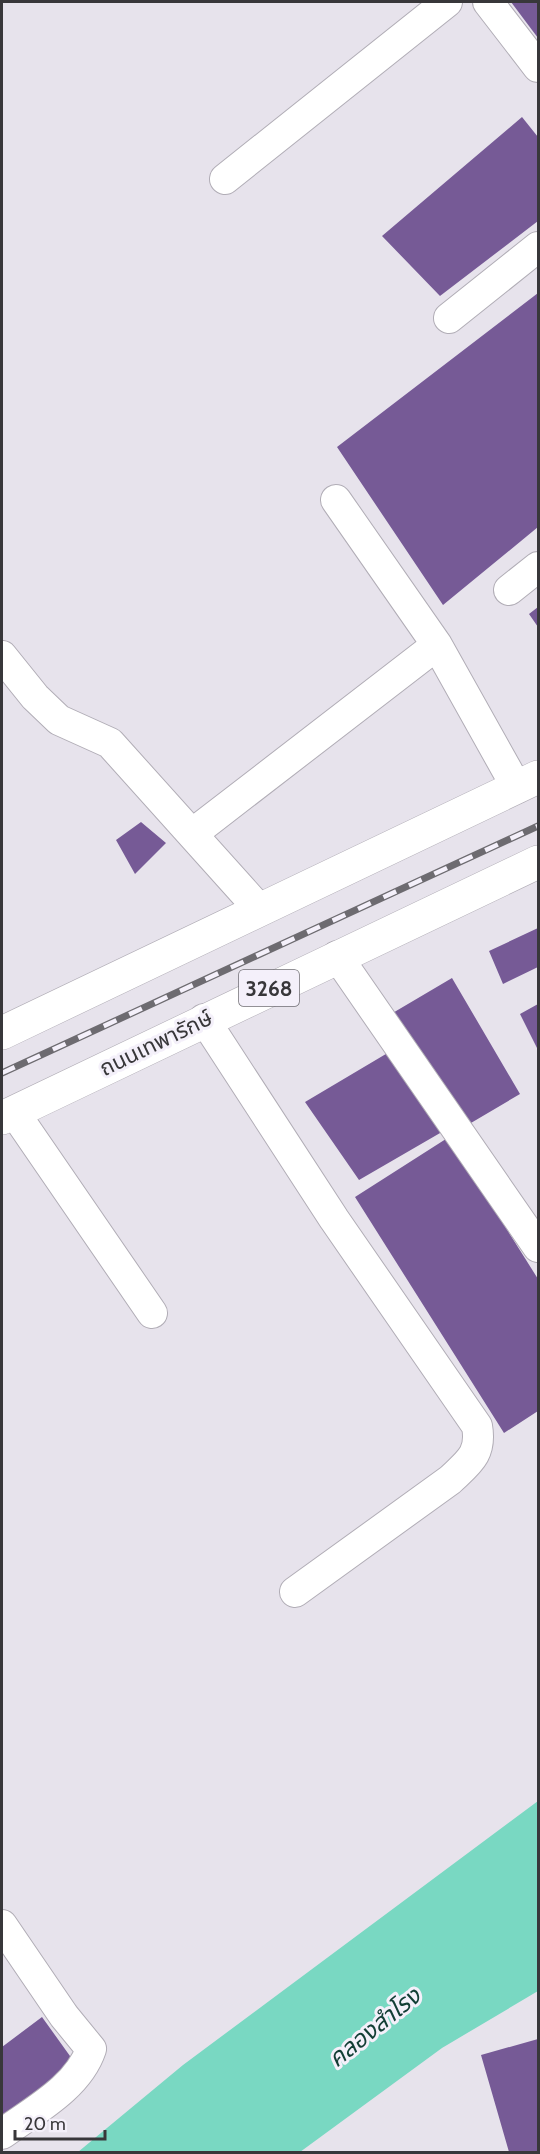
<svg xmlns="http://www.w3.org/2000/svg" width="540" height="2154" viewBox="0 0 540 2154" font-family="Cabin,'Noto Sans Thai',sans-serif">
	<rect width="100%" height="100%" fill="#e7e3ec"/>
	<path fill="#79d8c2" d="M538 1801V1991L442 2048 300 2152H78L183 2065Z"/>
	<path fill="#765a96" d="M511 2H538V38Z
		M522 117 538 137V221L440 296 382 236Z
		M538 293V527L443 605 337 447Z
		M538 607V627L529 614Z
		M141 822 166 843 135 874 116 840Z
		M538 928V967L503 984 489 951Z
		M452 978 520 1094 459 1130 391 1014Z
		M538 1004V1050L520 1014Z
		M396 1048 447 1129 359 1180 305 1102Z
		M449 1137 538 1279V1411L504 1433 355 1197Z
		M42 2017 75 2063 2 2118V2047Z
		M538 2039V2152H509L481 2055Z"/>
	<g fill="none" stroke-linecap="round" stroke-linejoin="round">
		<g stroke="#b1adb6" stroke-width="32">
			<path id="minor" d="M488 2 538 67
				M225 179 447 2
				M449 318 538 247
				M336 500 437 645 517 788
				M509 590 538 567
				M2 656 35 697 59 720 110 743 260 910
				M192 834 437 645
				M337 956 538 1247
				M204 1019 334 1219 477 1426C482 1454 469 1462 450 1480L295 1592
				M14 1112 152 1313
				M2 1925 64 2016 91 2049C78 2088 33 2111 2 2134"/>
		</g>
		<g stroke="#b1adb6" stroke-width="34">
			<path id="major" d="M2 1033 538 777
				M2 1118 538 862"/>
		</g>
		<use href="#minor" stroke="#fff" stroke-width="30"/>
		<use href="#major" stroke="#fff" stroke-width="33"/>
		<g stroke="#6d6b70" stroke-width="7">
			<path id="rail" d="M2 1073 538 826"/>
		</g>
		<use href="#rail" stroke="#f4f0fa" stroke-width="4.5" stroke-dasharray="14" stroke-linecap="butt"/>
	</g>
	<g text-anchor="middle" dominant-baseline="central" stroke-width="6" stroke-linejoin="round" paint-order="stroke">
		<rect fill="#f4f0fa" stroke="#706e74" stroke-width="1.5" x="239" y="970" width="60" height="36" rx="4.5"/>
		<g font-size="21" font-weight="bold" fill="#38373a">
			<text x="269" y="988">3268</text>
		</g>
		<g font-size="22" fill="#38373a" stroke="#f4f0fa">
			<text transform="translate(156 1043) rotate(-26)">ถนนเทพารักษ์</text>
		</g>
		<g font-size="24" font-style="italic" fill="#123e35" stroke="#f4f0fa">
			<text transform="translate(374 2027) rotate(-39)">คลองสำโรง</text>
		</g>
	</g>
	<rect width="540" height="2154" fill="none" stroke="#38373a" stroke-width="6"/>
	<path d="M15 2130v9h90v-9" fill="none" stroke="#38373a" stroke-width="3"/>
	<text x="24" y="2130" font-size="18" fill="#38373a" stroke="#f4f0fa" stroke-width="4.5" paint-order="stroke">20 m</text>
</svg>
